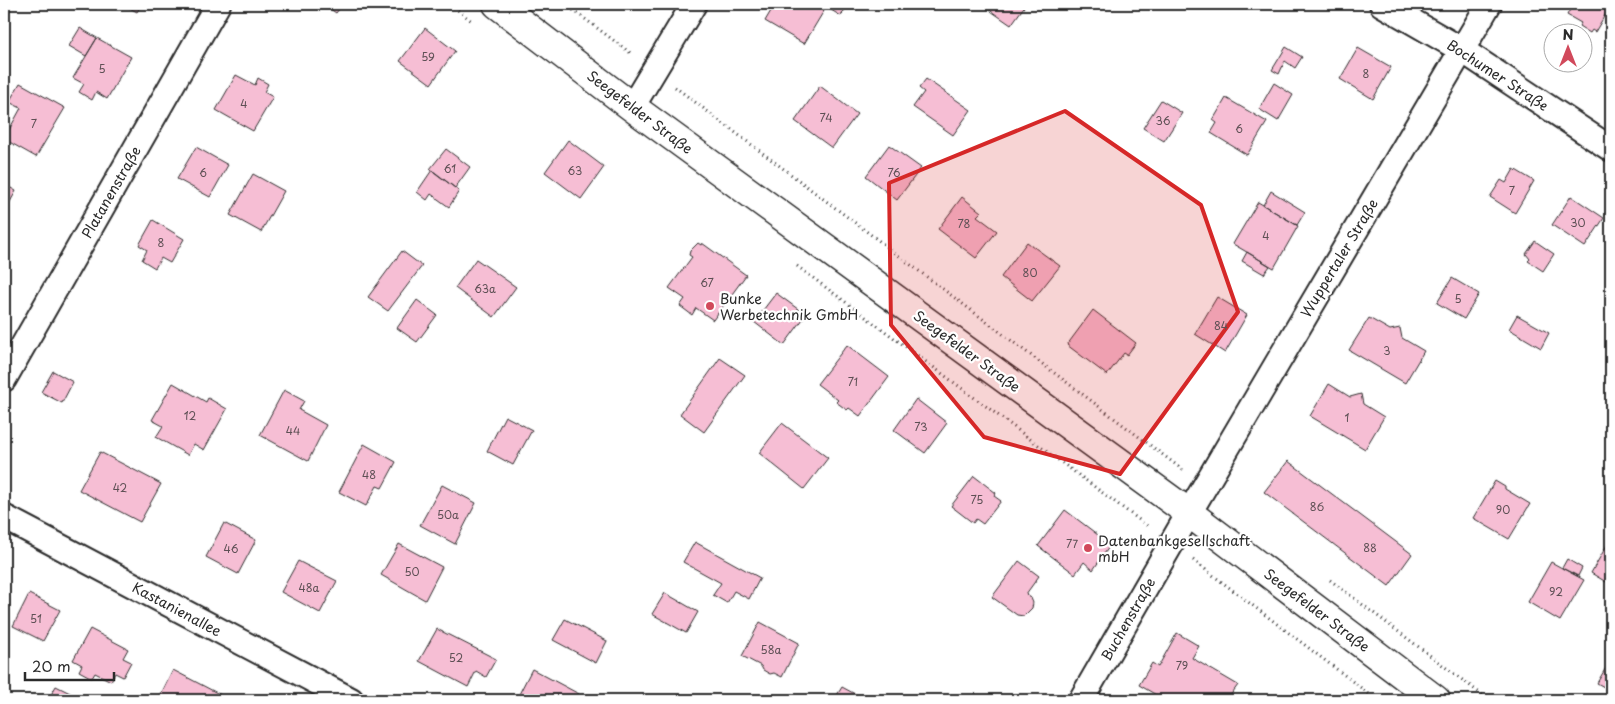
<svg xmlns="http://www.w3.org/2000/svg" width="1615" height="704" viewBox="0 0 1615 704" font-family="'Playpen Sans',sans-serif">
	<rect width="100%" height="100%" fill="#fff"/>
	<filter id="ink" filterUnits="userSpaceOnUse"><feTurbulence type="fractalNoise" baseFrequency=".02" numOctaves="2"/><feDisplacementMap in="SourceGraphic" scale="10" xChannelSelector="R" yChannelSelector="G"/><feConvolveMatrix kernelMatrix="1 2 1 2 8 2 1 2 1" color-interpolation-filters="sRGB"/></filter>
	<g filter="url(#ink)">
		<path fill="#f6bed4" stroke="#2b2b2b" d="M122 4H142L137 12Z
			M323 4H343L336 13Z
			M775 4H828L804 44 765 21Z
			M828 4H848L841 16 826 7Z
			M992 4H1026L1011 25 988 9Z
			M1573 4H1611V5L1595 32 1592 30 1590 33 1579 26 1581 23 1567 15Z
			M80 28 97 38 86 56 69 46Z
			M425 28 455 51 431 84 400 61Z
			M97 38 131 57 107 99 96 92 92 100 79 92 84 84 73 78Z
			M1286 47 1302 57 1295 68 1285 61 1279 74 1272 70Z
			M1358 48 1391 67 1373 99 1340 79Z
			M236 75 255 85 258 78 268 84 264 92 273 97 253 131 216 110Z
			M926 79 971 110 953 135 913 107 924 92 919 88Z
			M20 83 65 108 36 157 4 139 21 108 9 102Z
			M1274 83 1293 95 1278 121 1259 109Z
			M820 86 857 114 832 148 795 121Z
			M1226 98 1267 122 1247 155 1211 133 1217 123 1213 120Z
			M1161 100 1182 113 1164 141 1143 128Z
			M568 140 604 167 581 199 545 172Z
			M889 145 921 168 897 200 866 176Z
			M196 147 228 165 210 197 177 179Z
			M446 149 470 167 455 188 430 169Z
			M1514 169 1534 181 1515 213 1490 197 1501 180 1506 183Z
			M432 170 459 191 449 207 431 194 427 200 417 192Z
			M253 174 284 191 261 232 230 215Z
			M4 184 16 191 4 213Z
			M1271 191 1305 212 1297 225 1263 205Z
			M1571 196 1604 218 1585 247 1552 225Z
			M962 197 981 212 977 216 997 231 976 258 938 229Z
			M1258 202 1298 226 1274 268 1233 244Z
			M153 220 184 239 170 263 161 258 155 268 142 260 147 250 139 245Z
			M1535 241 1554 254 1543 271 1528 261 1530 259 1526 254Z
			M1027 242 1060 266 1032 301 1001 277Z
			M698 243 701 245 702 243 746 275 713 320 696 308 692 315 680 306 685 299 669 288 692 257 689 255 690 251Z
			M402 251 422 266 388 311 368 297Z
			M1247 252 1270 266 1264 274 1242 261Z
			M476 259 516 287 494 317 455 288Z
			M1452 278 1479 294 1464 319 1437 303Z
			M776 293 806 315 784 345 754 322Z
			M1217 297 1247 315 1225 353 1195 334Z
			M417 300 437 315 417 342 397 328Z
			M1093 310 1136 343 1127 355 1124 353 1107 375 1067 345Z
			M1517 315 1549 333 1541 348 1509 329Z
			M1369 318 1390 330 1400 328 1402 338 1424 351 1405 383 1349 350Z
			M847 345 889 377 860 416 849 408 847 410 836 402 838 400 817 384Z
			M720 358 745 375 704 432 680 414Z
			M53 371 73 382 62 403 41 392Z
			M173 383 206 402 208 398 227 409 204 450 194 444 188 455 156 437 163 426 152 420Z
			M1329 384 1350 397 1361 394 1363 404 1384 417 1365 449 1310 416Z
			M284 390 304 401 299 410 326 425 308 461 260 435Z
			M916 399 947 423 925 453 894 430Z
			M505 416 532 430 513 465 487 451Z
			M782 423 828 458 804 489 759 453Z
			M364 444 396 462 382 488 377 486 366 506 339 492Z
			M100 452 161 484 140 522 79 490Z
			M1288 461 1412 554 1389 586 1264 492Z
			M974 476 996 493 994 496 1001 501 983 524 976 519 973 523 951 506Z
			M1495 481 1505 487V489L1530 504 1509 539 1473 518Z
			M442 485 476 503 455 544 420 525Z
			M1065 510 1102 538 1100 540 1109 547 1093 570 1084 562 1075 574 1038 546Z
			M224 523 256 540 238 574 206 557Z
			M1611 538V585L1591 573Z
			M695 542 760 578 749 599 734 591 727 603 713 595 721 583 683 562Z
			M399 544 442 567 425 600 381 575Z
			M1567 559 1582 568 1578 576 1562 568Z
			M298 561 337 581 320 613 281 592Z
			M1019 561 1039 576 1026 594 1031 598 1033 603 1032 608 1024 616 1017 615 992 597Z
			M1551 562 1584 580 1560 621 1528 602Z
			M665 593 698 612 686 633 652 614Z
			M29 594 60 610 43 641 13 626Z
			M565 619 607 641 596 663 553 640Z
			M760 622 799 643 782 677 774 673 770 674 763 670 761 666 742 656Z
			M90 629 128 649 123 658 131 662 123 677 115 673 111 681 95 673 92 678 79 671 82 665 73 660Z
			M437 629 496 659 486 677 476 671 468 687 419 661Z
			M1177 633 1199 646 1192 658 1238 685 1227 700H1165L1139 685 1152 663 1158 667Z
			M1611 659V691L1597 683Z
			M532 669 579 694 576 700H516Z
			M173 670 221 695 218 700H158Z
			M56 686 84 700H48Z
			M842 687 866 700H834Z"/>
		<g fill="none" stroke-linecap="round" stroke-linejoin="round">
			<g stroke="#2b2b2b" stroke-width="28">
				<path id="street" d="M1382 4 1462 50 1611 149
					M632 107 694 4
					M4 379 218 4
					M4 517 351 700
					M1081 700 1189 513 1489 4"/>
			</g>
			<g stroke="#2b2b2b" stroke-width="31">
				<path id="secondary" d="M497 4 632 107 1189 513 1436 700"/>
			</g>
			<path stroke="#2b2b2b" stroke-width="3" stroke-dasharray="1 4" stroke-linecap="butt" d="M450 4 473 22
				M565 4 632 54
				M675 87 1183 470
				M797 266 1150 528
				M1193 560 1377 700
				M1330 580 1489 700"/>
			<use href="#street" stroke="#fff" stroke-width="24"/>
			<use href="#secondary" stroke="#fff" stroke-width="28"/>
		</g>
	</g>
	<path fill="#d62828" fill-opacity="0.2" stroke="#d62828" stroke-width="4" stroke-linejoin="round" d="M1065 111 1201 205 1238 312 1120 474 984 437 891 325 889 183Z"/>
	<g fill="#d1495b" stroke="#fff" stroke-width="2">
		<circle cx="710" cy="306" r="5"/>
		<circle cx="1088" cy="548" r="5"/>
	</g>
	<g text-anchor="middle" dominant-baseline="central" stroke-width="4.5" stroke-linejoin="round" paint-order="stroke">
		<g font-size="11" fill="#5e5055">
			<text x="428" y="56">59</text>
			<text x="102" y="68">5</text>
			<text x="1366" y="73">8</text>
			<text x="244" y="103">4</text>
			<text x="826" y="117">74</text>
			<text x="1163" y="120">36</text>
			<text x="34" y="123">7</text>
			<text x="1239" y="128">6</text>
			<text x="450" y="168">61</text>
			<text x="575" y="170">63</text>
			<text x="203" y="172">6</text>
			<text x="894" y="172">76</text>
			<text x="1512" y="190">7</text>
			<text x="1578" y="222">30</text>
			<text x="964" y="223">78</text>
			<text x="1266" y="235">4</text>
			<text x="161" y="242">8</text>
			<text x="1030" y="272">80</text>
			<text x="707" y="282">67</text>
			<text x="485" y="288">63a</text>
			<text x="1458" y="298">5</text>
			<text x="1221" y="325">84</text>
			<text x="1387" y="350">3</text>
			<text x="853" y="381">71</text>
			<text x="190" y="415">12</text>
			<text x="1347" y="417">1</text>
			<text x="921" y="426">73</text>
			<text x="293" y="430">44</text>
			<text x="369" y="474">48</text>
			<text x="120" y="487">42</text>
			<text x="977" y="499">75</text>
			<text x="1317" y="506">86</text>
			<text x="1503" y="509">90</text>
			<text x="448" y="514">50a</text>
			<text x="1072" y="543">77</text>
			<text x="1370" y="547">88</text>
			<text x="231" y="548">46</text>
			<text x="412" y="571">50</text>
			<text x="309" y="587">48a</text>
			<text x="1556" y="591">92</text>
			<text x="36" y="618">51</text>
			<text x="771" y="649">58a</text>
			<text x="456" y="657">52</text>
			<text x="1182" y="665">79</text>
		</g>
		<g font-size="14" fill="#2b2b2b" stroke="#fff">
			<text transform="translate(1498 75) rotate(33)">Bochumer Straße</text>
			<text transform="translate(640 112) rotate(37)">Seegefelder Straße</text>
			<text transform="translate(111 192) rotate(-60)">Platanenstraße</text>
			<text transform="translate(1339 258) rotate(-59)">Wuppertaler Straße</text>
			<text transform="translate(967 351) rotate(36)">Seegefelder Straße</text>
			<text transform="translate(177 609) rotate(28)">Kastanienallee</text>
			<text transform="translate(1317 610) rotate(37)">Seegefelder Straße</text>
			<text transform="translate(1128 619) rotate(-60)">Buchenstraße</text>
		</g>
		<g font-size="14" fill="#2b2b2b" stroke="#fff" text-anchor="start">
			<text x="720" y="298">Bunke<tspan x="720" dy="16">Werbetechnik GmbH</tspan></text>
			<text x="1098" y="540">Datenbankgesellschaft<tspan x="1098" dy="16">mbH</tspan></text>
		</g>
	</g>
	<rect width="1615" height="704" fill="none" stroke="#fff" stroke-width="20"/>
	<rect x="10" y="10" width="1595" height="684" fill="none" stroke="#2b2b2b" stroke-width="2" filter="url(#ink)"/>
	<g transform="translate(1568 48)"><circle r="24" fill="#ffffff" stroke="#aaaaaa"/>
	<path d="M0-4L9 19L0 12L-9 19Z" fill="#d1495b"/>
	<text y="-8" font-size="14" font-weight="bold" text-anchor="middle" fill="#2b2b2b">N</text>
	</g>
	<path d="M25 672v8h89v-8" fill="none" stroke="#2b2b2b" stroke-width="2.5"/>
	<text x="32" y="672" font-size="15" fill="#2b2b2b" stroke="#ffffff" stroke-width="4" paint-order="stroke">20 m</text>
</svg>
